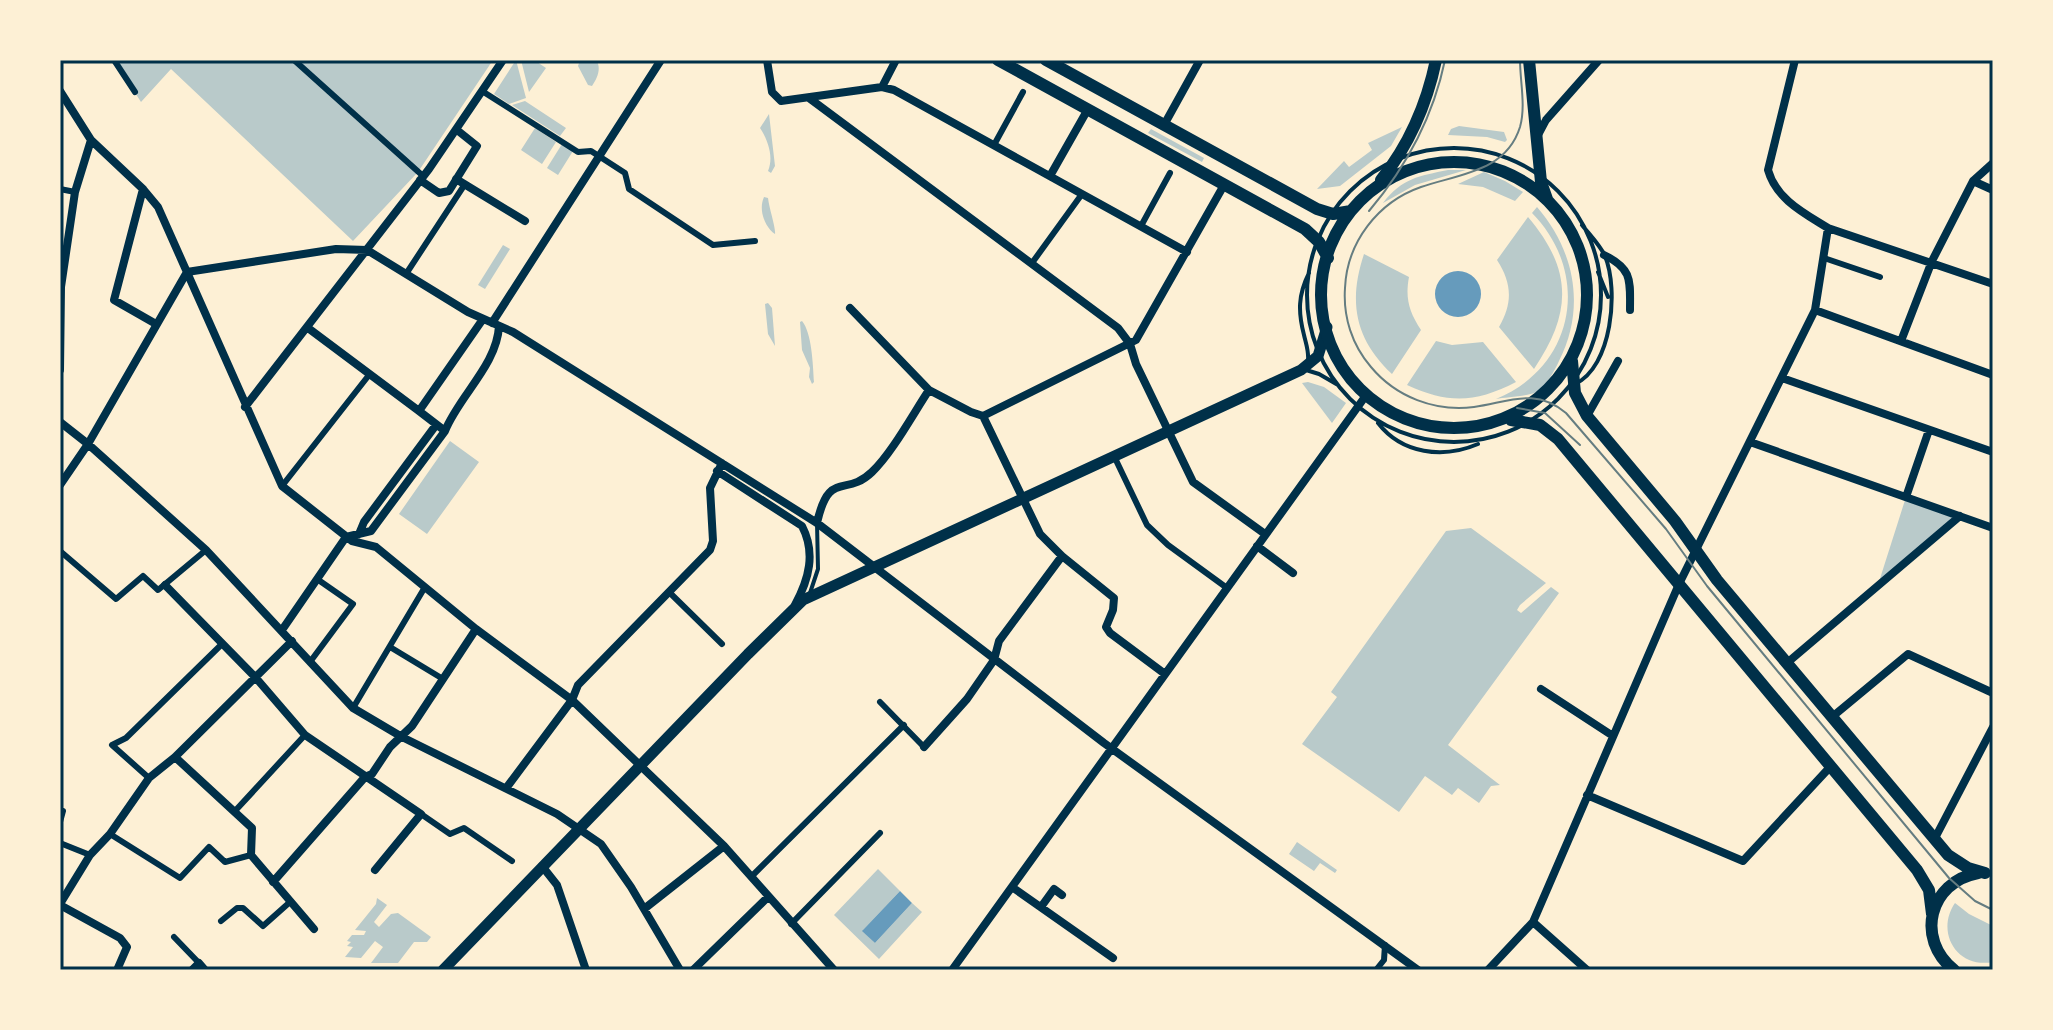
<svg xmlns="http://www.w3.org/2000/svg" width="2053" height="1030" viewBox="0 0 2053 1030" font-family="Rubik,sans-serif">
	<rect width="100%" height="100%" fill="#fdf0d5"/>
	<path fill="#b9caca" d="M114 60H493L418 172 353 241 171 69 141 102Z
		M516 60 526 98 509 104 494 94Z
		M521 60H534L546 68 529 92Z
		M580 60H596C602 68 597 79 592 86L588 85 578 66Z
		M525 101 566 128 560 136 512 105Z
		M769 114 775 166 771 173 768 171C774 157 768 140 760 128Z
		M1459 126 1504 132 1507 140 1505 142 1487 137 1448 135 1451 129Z
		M1402 127 1391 146 1340 186 1317 189 1344 161 1349 167 1372 150 1368 143Z
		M535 128 556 142 542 164 521 150Z
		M1151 129 1204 158 1202 162 1148 133Z
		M562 144 573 151 558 175 547 168Z
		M1448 170H1466L1415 185 1383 203C1402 178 1419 176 1448 170Z
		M1484 172 1505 181 1523 192 1515 201 1483 187 1458 184Z
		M764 197 768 198C769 208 776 228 775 234 765 227 758 210 764 197Z
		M1537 207C1575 251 1586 308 1559 361 1554 372 1547 384 1538 391 1532 396 1506 397 1496 399 1576 366 1591 273 1532 213Z
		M1528 217C1573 270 1572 313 1534 369L1499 327C1513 303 1512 283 1497 260Z
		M503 245 510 249 485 289 478 285Z
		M1364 254 1409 277C1405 298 1409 312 1421 330L1392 374C1355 339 1348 302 1364 254Z
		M768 303 772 308 775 346 768 334 765 304Z
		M802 321C812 333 813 365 814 382L812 384 809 377 810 368 802 350 800 322Z
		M1436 341 1452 345 1483 342 1516 382C1475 403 1449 404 1407 385Z
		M1308 382 1324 387 1346 403 1332 423 1302 383Z
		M450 441 479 462 427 534 399 514Z
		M1906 497 1960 516 1877 588Z
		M1471 528 1546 583 1520 605 1517 610 1521 613 1551 587 1559 593 1448 745 1500 785 1491 786 1479 803 1458 788 1452 795 1425 776 1399 812 1302 744 1337 697 1331 692 1446 531Z
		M1297 842 1337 870 1335 873 1320 863 1314 871 1289 854Z
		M878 869 900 891 863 930 875 943 912 903 922 912 879 959 834 915Z
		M377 898 387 905 374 922 379 927 391 914 398 913 431 937 427 942H414L398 963H371L383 947 375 941 361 958 345 957 353 947 347 946 351 942 347 941 352 935H364L366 931 355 930 376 904Z
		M1955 903 1969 914 1993 926V962C1957 969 1935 932 1955 903Z"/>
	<path fill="#669bbc" d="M1435 294a23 23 0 1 1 46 0a23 23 0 1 1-46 0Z
		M900 891 912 903 875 943 862 931Z"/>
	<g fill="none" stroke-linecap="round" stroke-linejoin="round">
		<path stroke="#003049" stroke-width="4" d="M1307 295a147 147 0 1 1 294 0a147 147 0 1 1-294 0Z
			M1598 272 1608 297
			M1308 361C1309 351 1306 344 1304 335 1298 312 1298 295 1309 273
			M1306 370 1319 374 1338 385
			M1575 384C1612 367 1619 290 1605 256 1600 245 1589 234 1582 225
			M1378 423C1402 454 1443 459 1478 444
			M810 593 818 569 817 523"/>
		<path stroke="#003049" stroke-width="6" d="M114 60 135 92
			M294 60 423 176
			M482 91 578 152 591 151 625 173 629 189 713 245 755 241
			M994 145 1023 92
			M60 189 75 192
			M1141 226 1170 173
			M1824 258 1880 277
			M1032 263 1082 194
			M406 274 465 184
			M1114 456 1147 525 1168 545 1227 588
			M282 486 369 375
			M60 551 116 599 143 576 158 590 206 550
			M669 592 722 644
			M390 647 443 679
			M310 662 353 604 317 579
			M880 702 924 747
			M353 708 425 587
			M149 778 112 745 126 738 222 644
			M235 811 305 735
			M421 814 450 834 464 828 512 861
			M60 822 63 811
			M110 834 180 878 209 847 225 862 251 855
			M60 843 90 855
			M752 876 904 725
			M221 921 237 908H243L263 926 290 902
			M791 924 880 833
			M174 937 199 963
			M1376 970 1384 960 1385 945"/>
		<path stroke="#003049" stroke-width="8" d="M767 60 772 92 781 101 882 87 894 90 1187 252
			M882 87 896 60
			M60 91 91 140 143 189 158 207 282 486 352 541 376 547 476 629 572 700 724 846 834 970
			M809 98 1118 328 1130 344 1136 364 1193 482 1265 534
			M1164 125 1200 60
			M1537 137 1546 120 1599 60
			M1050 176 1088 109
			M456 179 525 221
			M420 180 439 193 449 191 477 146 457 130
			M1973 181 1993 190
			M143 189 114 300 156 324
			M1828 228 1993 284
			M1604 255C1633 269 1630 281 1630 310
			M187 272 336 249 367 250 468 312 513 332 817 523 1104 743 1418 970
			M850 308 929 390 971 412 983 416 1040 534 1062 556 1114 598 1113 610 1106 627 1110 633 1165 674
			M1815 310 1993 375
			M492 323 661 60
			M308 328 419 411
			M1901 341 1932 261 1973 181 1993 163
			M60 370 61 287 75 192 91 140
			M1782 378 1993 452
			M245 407 429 169 503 60
			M983 416 1136 340 1224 185
			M1587 416 1618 361
			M60 422 88 444 206 550 353 708 402 737 557 814 601 844 631 887 680 970
			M445 431 419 411 483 319
			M1750 442 1993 528
			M717 471 802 526C816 553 809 579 795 605
			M60 485 88 444 187 272
			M1906 497 1929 430
			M817 523C829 469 845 498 872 472 892 453 913 414 929 390
			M359 534 364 522 436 425
			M346 537 371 531 445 431C459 396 497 365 499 326
			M1257 546 1293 573
			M165 585 256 678 305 735 421 814 375 870
			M282 630 346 537
			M1787 663 1960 516
			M1541 689 1613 736
			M1832 717 1908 654 1993 693
			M924 747 967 699 994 660 999 641 1062 556
			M175 757 252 828 251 855 314 929
			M507 787 572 700 578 685 710 550 713 541 710 488 722 463
			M1587 795 1743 861 1831 766
			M1934 840 1993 727
			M542 866 557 885 586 970
			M273 882 365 777 372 774 390 747 412 726 476 629
			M1012 887 1113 958
			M60 904 90 855 110 834 149 778 175 757 292 641
			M60 905 120 938 127 947 117 970
			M1041 907 1054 889 1062 895
			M644 909 724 846
			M1533 922 1587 970
			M192 970 199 963 205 970
			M693 970 768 897
			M952 970 1367 394
			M1488 970 1533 922 1679 584 1815 310 1828 228C1804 213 1776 199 1768 170L1795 60"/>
		<path stroke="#003049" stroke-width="11" d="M443 970 748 654 803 600 1301 370 1318 356 1327 327"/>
		<path stroke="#003049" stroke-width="12" d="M998 60 1305 229 1319 242 1328 258
			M1046 60 1317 209 1333 214 1351 211
			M1529 60 1541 182 1547 199
			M1321 295a133 133 0 1 1 266 0a133 133 0 1 1-266 0Z
			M1381 180C1409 145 1427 103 1436 60
			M1572 361 1575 393 1587 416 1675 521 1717 580 1948 855 1968 868 1985 873
			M1511 420 1540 425 1558 439 1917 870 1929 890 1932 914
			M1954 970C1915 939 1929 882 1978 873"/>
		<path stroke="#657d81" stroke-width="2" d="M1520 60C1520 81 1526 106 1520 127 1506 172 1459 174 1421 187 1378 202 1347 242 1345 288 1343 317 1352 345 1371 367 1396 397 1435 412 1474 407 1509 402 1535 387 1566 413L1666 529 1707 586 1949 878 1975 901 1993 910
			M1369 211C1407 166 1433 118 1445 60
			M1517 408 1545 413 1580 445"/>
	</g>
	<rect width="2053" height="1030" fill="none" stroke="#fdf0d5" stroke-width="124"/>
	<rect x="62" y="62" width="1929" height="906" fill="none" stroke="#003049" stroke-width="3"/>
</svg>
